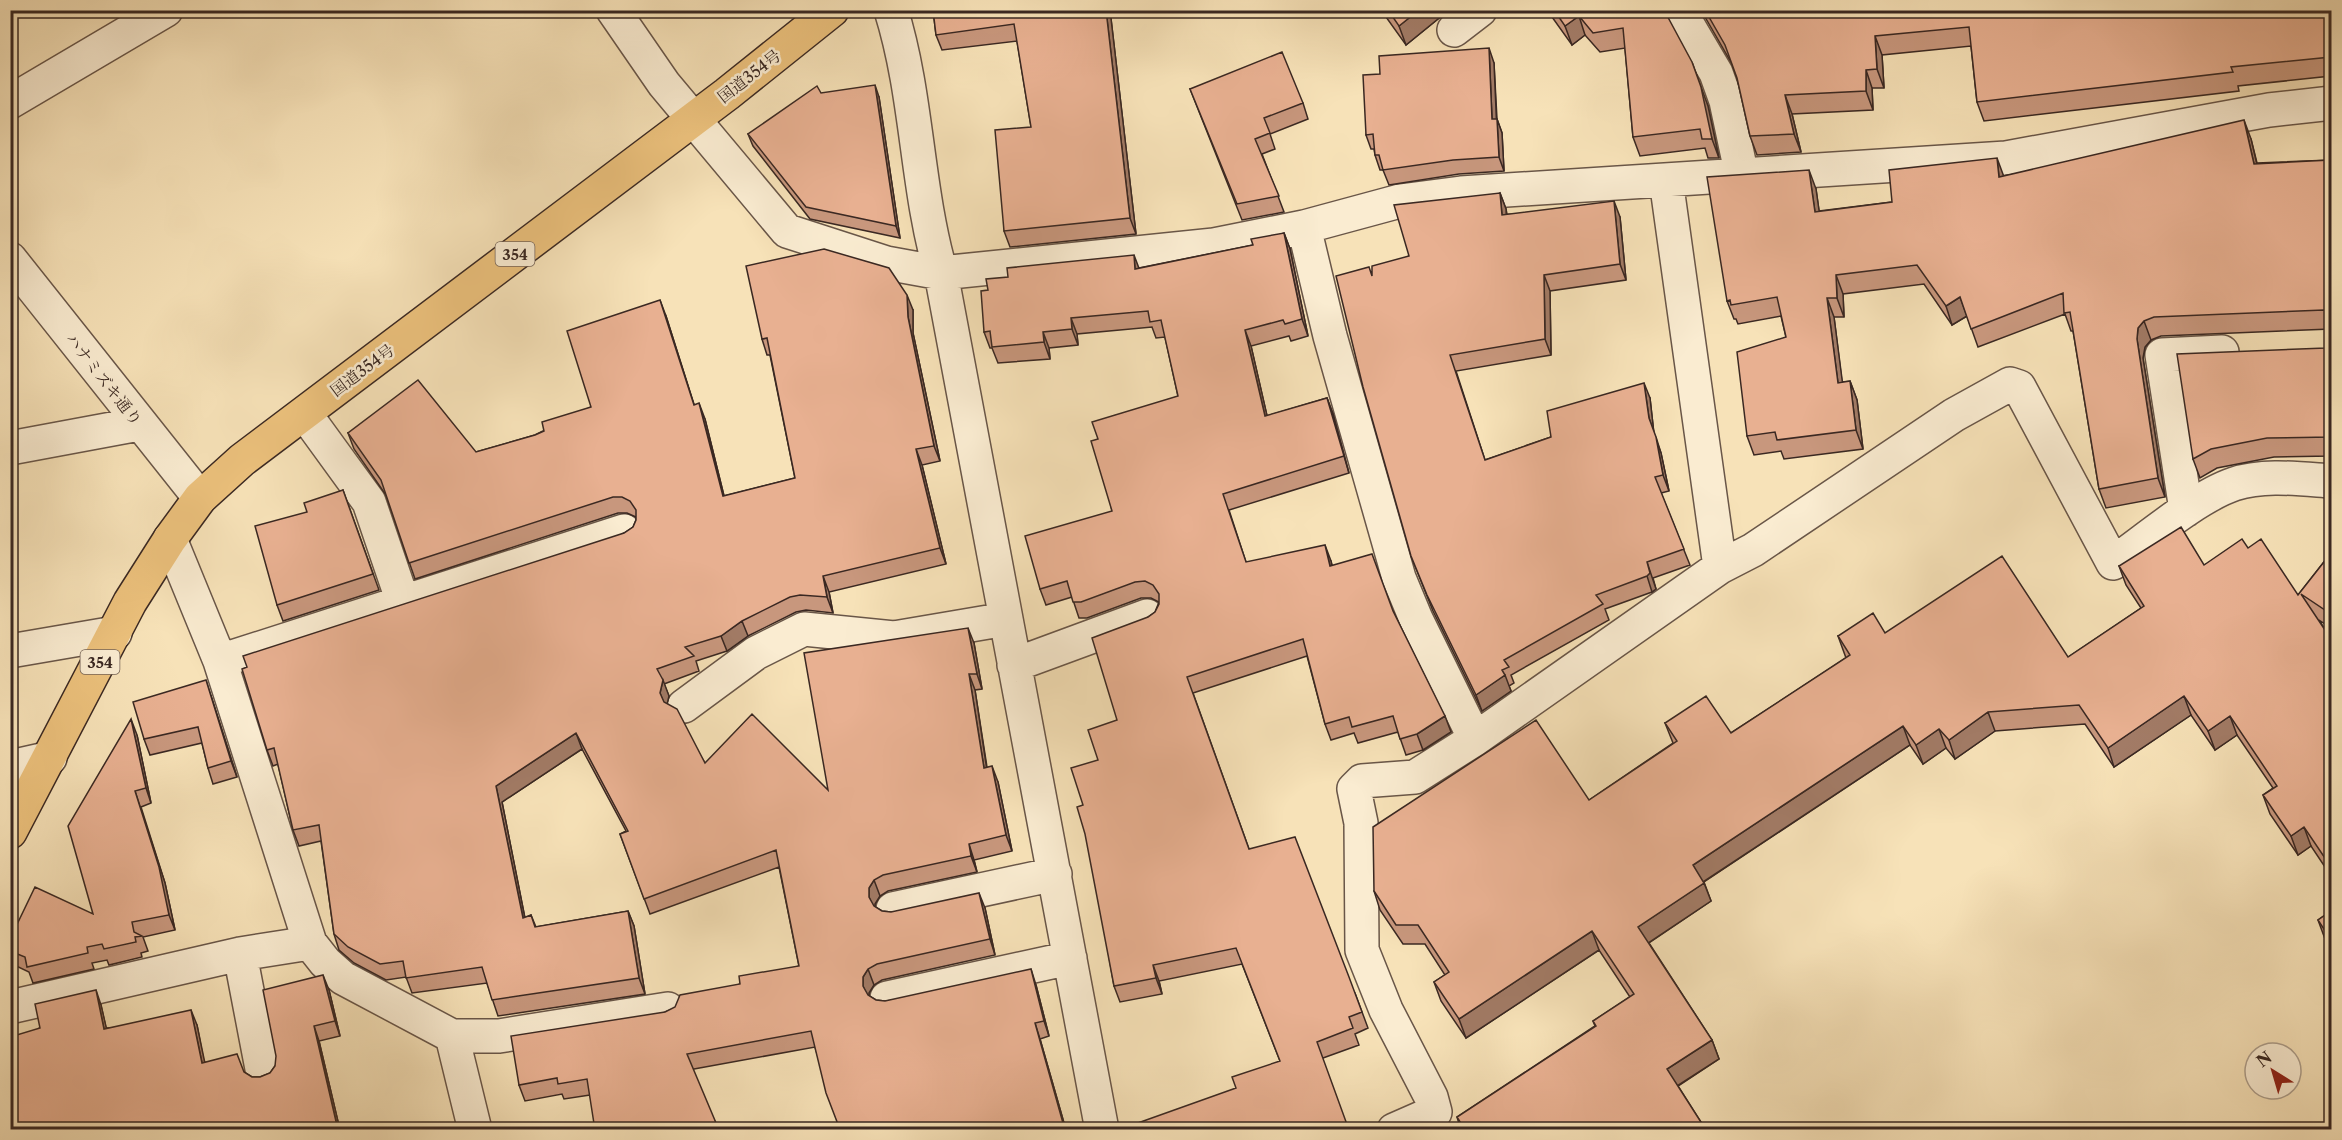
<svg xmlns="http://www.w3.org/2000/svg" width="2342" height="1140" viewBox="0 0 2342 1140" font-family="'Libre Caslon Text','Noto Serif JP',serif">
	<rect width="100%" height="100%" fill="#f7e2b8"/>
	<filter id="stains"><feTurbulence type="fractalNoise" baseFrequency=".00333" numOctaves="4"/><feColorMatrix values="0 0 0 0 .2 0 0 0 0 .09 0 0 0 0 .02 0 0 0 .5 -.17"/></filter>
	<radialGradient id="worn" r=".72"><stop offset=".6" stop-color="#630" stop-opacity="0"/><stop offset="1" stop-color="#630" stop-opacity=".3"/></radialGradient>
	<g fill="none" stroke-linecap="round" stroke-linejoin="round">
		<g stroke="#695648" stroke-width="36">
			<path id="minor" d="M613 10 664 84 787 231 886 263 941 273 1214 245 1304 227 1400 201 1461 193 2006 158 2269 110 2332 103
				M891 10C918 96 916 188 941 273L1102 1130
				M1679 10 1716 73 1726 101 1742 176
				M1454 30 1480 10
				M10 102 166 10
				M1666 180 1720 567
				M1304 227 1330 336 1399 578 1416 619 1475 739
				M10 259 200 498
				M305 414 369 502 403 602
				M10 448 139 424
				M2186 510 2162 355 2222 352
				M170 539 220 661 310 943 325 962 343 978 452 1036 475 1130
				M10 651 115 633
				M220 661 624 531
				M1014 665 1147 616
				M684 706 756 653 804 629 894 638 1006 619
				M10 767 50 758
				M893 909 1055 874
				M240 954 263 1074
				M887 998 1070 958
				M10 1007 240 954 310 943
				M452 1036H499L668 1009
				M1394 1130 1435 1112 1431 1097 1386 1010 1362 950 1361 823 1354 789 1362 781 1415 777 1475 739 1720 567 1753 550 1954 415 2010 384 2019 387 2113 563C2147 539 2196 497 2234 484 2264 474 2301 479 2332 481"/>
		</g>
		<g stroke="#3a2822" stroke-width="36">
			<path id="highway" d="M10 832 130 602 170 539 200 498 242 460 727 94 832 10"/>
		</g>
		<use href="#minor" stroke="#faecd1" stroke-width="33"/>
		<use href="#highway" stroke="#ecc17c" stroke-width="33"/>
	</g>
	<path fill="#c8977d" stroke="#3a2822" stroke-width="1.5" d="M933 10H1110L1136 234 1010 247 1004 231 1031 127 1017 41 942 50 936 35Z
		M1381 10H1449L1406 45Z
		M1547 10H1664L1708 106 1719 158H1708L1705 148 1640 156 1633 137 1625 48 1600 52 1585 35 1572 45Z
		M1701 10H2331V76L2238 86 2239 91 1984 121 1977 102 1971 46 1882 55 1884 88H1872L1873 110 1792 114 1801 152 1757 155 1750 136 1737 78 1732 64Z
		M1494 63 1497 119 1502 133 1504 171 1459 174 1389 185 1383 170H1380L1375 155 1374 149H1371L1366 135 1380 74Z
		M1190 89 1303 103 1308 119 1270 134 1275 149 1262 154 1284 212 1242 220Z
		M879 97 900 238 810 219 753 146 748 134Z
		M2251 139 2257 163 2331 160V329L2161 336 2151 340 2145 347 2143 358 2165 497 2106 508 2099 489 2073 331H2071L2065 314 1978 347 1967 316 1952 325 1924 284 1843 294 1844 317H1834L1842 382 1850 381 1857 400 1863 449 1784 459 1781 451 1754 455 1747 436 1786 337 1781 316 1738 324 1736 319H1734L1727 301 1816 189 1819 211 1892 202 2003 176Z
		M1500 193 1506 209 1507 214 1620 217 1626 280 1550 291 1551 355 1456 371 1485 460 1551 437 1650 398 1654 434 1661 453 1669 491 1661 493 1690 565 1653 578 1656 589 1652 592 1605 609 1609 620 1511 675 1514 683 1509 686 1511 691 1482 711 1433 611 1411 556 1372 276 1409 256Z
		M1284 233 1290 249 1308 336 1291 341 1289 336 1251 346 1267 416 1327 398 1333 414 1349 473 1229 510 1246 562 1331 561 1332 565 1393 611 1451 732 1423 750 1406 755 1398 732 1358 743 1354 733 1331 740 1325 724 1307 656 1193 693 1249 849 1355 993 1368 1028 1355 1034 1359 1045 1323 1058 1236 1088 1280 1061 1242 964 1159 981 1162 994 1120 1002 1114 986 1083 805 1098 760 1117 720 1148 617 1155 612 1159 602 1151 598H1141L1087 618H1079L1072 597 1046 605 1040 589 1112 511 1098 439 1178 396 1165 337 1156 338 1152 327 1077 334 1078 345 1049 348 1050 359 998 363 992 348H990L984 332 1139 268 1253 245Z
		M913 310V333L940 461 922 465 946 564 829 592 833 613 806 610 796 612 748 636 727 651 696 661 699 671 664 684 669 696 667 703 705 763 828 790 974 643 982 689 975 690 987 767 998 782 1012 851 974 860 977 872 888 891 880 896 875 904V907L882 911 891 912 985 908 995 955 882 980 874 985 869 993V996L876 1000 885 1001 1036 985 1049 1036 1040 1039 1066 1130H825L839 1127 815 1047 694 1069 590 1095 564 1099 562 1094 525 1101 519 1085 665 1012 740 984 799 966 779 867 650 914 620 834 626 831 582 749 502 802 525 918 531 915 536 927 628 911 634 926 645 994 498 1016 487 983 412 993 406 977 386 980 354 963 339 950 334 934 321 841 299 846 293 830 278 764 273 766 267 750 624 533 633 527 636 520V517L627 513H618L415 579 386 495 354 449 348 433 476 452 535 435 591 407 666 316 694 405 705 419 724 496 795 478 770 355H767L762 339Z
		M2331 346V456L2274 457 2217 468 2200 478 2193 459 2326 348Z
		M343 490 379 590 283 621 277 605 307 512Z
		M2248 548 2298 595 2331 553V628L2319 620 2331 639V876L2311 846 2298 855 2270 814 2263 795 2273 788 2237 735 2215 750 2191 715 2114 767 2085 724 1995 731 1955 759 1946 748 1923 764 1910 745 1704 882 1711 901 1649 943 1712 1040 1719 1059 1678 1086 1706 1130H1461L1457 1117 1595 1026 1593 1021 1630 997 1599 950 1466 1038 1441 1001 1434 982 1445 975 1425 944H1403L1380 910 1374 891 1589 800 1673 743 1665 723 1731 733 1846 658 1838 636 1885 633 2068 657 2141 608 2126 585 2119 566 2204 565Z
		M211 696 237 777 213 784 208 768 202 743 150 755 144 739Z
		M137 735 151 803 141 807 165 883 175 930 143 937 148 951 141 953 142 957 109 965 107 960 92 963 94 969 33 983 29 972 12 964 10 961V939L93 914Z
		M2331 911V949L2325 939 2318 920Z
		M329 990 340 1036 319 1041 340 1130 40 1028 101 1005 106 1028 197 1025 204 1062 244 1072 252 1077H260L270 1073Z"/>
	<path fill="#a27b66" stroke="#3a2822" stroke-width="1.5" d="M1106 10H1110L1136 234 1130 218Z
		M1419 10H1449L1406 45 1399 26Z
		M1579 16 1585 35 1572 45 1565 26Z
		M1875 36 1882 55 1884 88 1877 69Z
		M1489 48 1494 63 1497 133 1492 119Z
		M1692 62 1708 106 1719 158 1712 139Z
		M1866 70 1872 88 1873 110 1866 91Z
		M875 85 879 97 900 238 896 226Z
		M1785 95 1792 114 1801 152 1794 134Z
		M1497 119 1502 133 1504 171 1499 157Z
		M2244 120 2251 139 2261 182 2254 164Z
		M1997 158 2004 177H1999Z
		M1809 170 1816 189 1822 231 1815 212Z
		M1500 193 1506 209 1507 231 1502 215Z
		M1614 201 1620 217 1626 280 1620 264Z
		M1284 233 1290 249 1308 336 1302 319Z
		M1134 255 1140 271 1135 269Z
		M1544 275 1550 291 1551 355 1545 339Z
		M1836 275 1843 294 1844 317 1837 298Z
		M907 295 913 310V333L940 461 934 446 908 317Z
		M1960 297 1967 316 1952 325 1946 306Z
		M1827 298 1834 317 1845 402 1838 383Z
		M660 300 666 316 699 420 694 405Z
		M1071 318 1077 334 1078 345 1072 329Z
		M2144 321 2151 340 2145 347 2143 358 2165 497 2158 478 2137 339 2138 328Z
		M1245 330 1251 346 1271 433 1265 416Z
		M1043 332 1049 348 1050 359 1044 342Z
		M1850 381 1857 400 1863 449 1856 430Z
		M1644 383 1650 398 1654 434 1649 418Z
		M1327 398 1333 414 1349 473 1344 456Z
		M699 403 705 419 728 512 723 496Z
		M1656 437 1661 453 1669 491 1663 475Z
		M916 449 922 465 946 564 940 548Z
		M1325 545 1331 561 1335 582 1330 566Z
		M1647 562 1656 589 1652 592 1647 576Z
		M823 576 829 592 833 613 827 597Z
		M742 621 748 636 727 651 721 636Z
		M968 628 974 643 982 689 977 674Z
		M969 674 975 690 989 784 984 768Z
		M1505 675 1511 691 1482 711 1476 695Z
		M206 680 211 696 237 777 231 761Z
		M663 680 669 696 666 709 660 693Z
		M2184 696 2191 715 2114 767 2108 748Z
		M1988 712 1995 731 1955 759 1949 740Z
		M1445 716 1451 732 1423 750 1417 734Z
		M2230 716 2237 735 2215 750 2208 731Z
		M131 719 137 735 151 803 146 788Z
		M1903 726 1910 745 1700 884 1693 865Z
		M1939 729 1946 748 1923 764 1916 745Z
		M576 733 582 749 502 802 528 934 523 918 496 786Z
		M992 766 998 782 1012 851 1006 835Z
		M135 791 165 883 175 930 169 915Z
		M2304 827 2311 846 2298 855 2291 836Z
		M969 844 974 860 977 872 971 856Z
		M874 880 880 896 875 904V912L869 897V888Z
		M1704 883 1711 901 1645 945 1638 927Z
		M979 893 985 908 995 955 990 939Z
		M628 911 634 926 645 994 639 978Z
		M1592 931 1599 950 1466 1038 1459 1019Z
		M1153 965 1159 981 1162 994 1156 978Z
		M868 969 874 985 869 993V1001L863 986V977Z
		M1031 969 1036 985 1049 1036 1044 1021Z
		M323 975 329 990 340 1036 335 1021Z
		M96 990 101 1005 110 1044 104 1029Z
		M191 1010 197 1025 208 1078 202 1063Z
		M1035 1023 1040 1039 1066 1130 1063 1123Z
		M314 1026 319 1041 340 1130H338Z
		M1712 1040 1719 1059 1674 1088 1667 1069Z"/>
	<path fill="#e8b091" stroke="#3a2822" stroke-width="1.5" d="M933 10H1106L1130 218 1004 231 995 130 1031 127 1014 24 936 35Z
		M1388 10H1419L1399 26Z
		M1554 10H1664L1692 62 1701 87 1712 139H1702L1700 129 1633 137 1623 28 1593 33 1579 16 1565 26Z
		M1705 10H2331V57L2231 67 2233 72 1977 102 1969 27 1875 36 1877 69 1866 70V91L1785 95 1794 134 1750 136 1737 78 1725 45Z
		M1489 48 1492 119H1497L1499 157 1453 160 1383 170 1379 155H1375L1373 134 1366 135 1363 75 1380 74 1379 56Z
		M1282 52 1303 103 1264 118 1270 133 1255 139 1279 196 1237 204 1190 89Z
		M875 85 896 226 806 207 748 134 817 86 821 93Z
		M2244 120 2254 164 2331 160V312L2324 310 2154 317 2144 321 2138 328 2137 339 2158 478 2099 489 2070 312 2064 313 2063 293 1971 329 1960 297 1946 306 1917 265 1836 275 1837 298H1827L1838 383 1850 381 1856 430 1777 440 1775 432 1747 436 1737 352 1786 337 1777 297 1731 305 1730 300 1727 301 1707 177 1809 170 1815 212 1892 202 1889 170 1997 158 1999 177Z
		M1500 193 1502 215 1614 201 1620 264 1544 275 1545 339 1450 355 1485 460 1551 437 1547 411 1644 383 1649 418 1656 437 1663 475 1655 477 1684 549 1647 562 1650 573 1647 576 1596 595 1603 604 1504 660 1509 667 1502 670 1505 675 1476 695 1427 595 1411 556 1363 387 1336 276 1369 267 1372 276V266L1409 256 1394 205Z
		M1284 233 1302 319 1285 324 1283 320 1245 330 1265 416 1327 398 1344 456 1223 494 1246 562 1325 545 1330 566 1372 554 1393 611 1445 716 1417 734 1400 739 1393 716 1352 727 1349 717 1325 724 1303 639 1187 677 1249 849 1295 837 1349 977 1362 1012 1349 1017 1353 1028 1317 1042 1349 1130H1137L1135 1124 1236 1088 1232 1077 1280 1061 1236 948 1153 965 1156 978 1114 986 1085 834 1077 807 1083 805 1071 768 1098 760 1088 730 1117 720 1092 638 1148 617 1155 612 1159 604V594L1153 585 1145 581 1135 582 1081 602H1073L1067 581 1040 589 1025 536 1112 511 1091 441 1098 439 1092 422 1178 396 1161 320 1150 322 1148 311 1071 318 1072 329 1043 332 1044 342 992 347 990 331 984 332 981 291 988 290 986 279 1008 277 1007 268 1134 255 1135 269 1253 245 1251 239Z
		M824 249 889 268 907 295 908 317 934 446 916 449 940 548 823 576 827 597 800 595 790 597 742 621 721 636 685 647 694 656 657 669 663 680 660 693 664 702 677 709 705 763 752 714 828 790 804 653 968 628 977 674H969L984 768 992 766 1006 835 969 844 971 856 883 875 874 880 869 888V897L874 906 882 911 891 912 979 893 990 939 877 964 868 969 863 977V986L868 995 876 1000 885 1001 1031 969 1044 1021 1035 1023 1063 1123 1039 1130H825L839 1127 826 1093 811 1031 687 1054 719 1130H595L587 1079 558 1084 557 1078 519 1085 511 1036 665 1012 675 1007 680 995 740 984 739 976 799 966 776 850 644 899 620 834 628 831 576 733 496 786 523 918 531 915 535 927 628 911 639 978 492 1000 482 967 406 978 403 961 380 964 348 947 334 934 319 825 293 830 274 748 267 750 242 669 247 667 243 656 624 533 633 527 636 520V510L630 501 622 497H613L409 563 381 480 348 433 418 380 476 452 535 435 544 431 542 422 591 407 567 331 660 300 694 405 699 403 723 496 795 478 767 338 762 339 746 266Z
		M2331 346V437L2267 438 2211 449 2193 459 2177 354 2326 348Z
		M343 490 373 574 277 605 255 526 307 512 304 503Z
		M2181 527 2204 565 2242 539 2248 548 2261 539 2298 595 2331 553V614L2301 594 2331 639V867L2304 827 2291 836 2263 795 2277 786 2230 716 2208 731 2184 696 2108 748 2079 705 1988 712 1949 740 1939 729 1916 745 1903 726 1693 865 1704 883 1638 927 1712 1040 1667 1069 1706 1130H1465L1457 1117 1596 1026 1593 1021 1634 994 1592 931 1459 1019 1434 982 1449 972 1418 925H1396L1374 891 1373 827 1536 720 1589 800 1677 741 1665 723 1706 696 1731 733 1850 655 1838 636 1873 613 1885 633 2002 556 2068 657 2144 606 2119 566Z
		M206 680 231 761 208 768 198 727 144 739 133 702Z
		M131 719 146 788 135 791 159 867 169 915 132 922 134 932 142 936 135 937 136 942 104 949 102 944 87 947 88 953 27 967 25 957 10 951V939L35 887 93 914 68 826Z
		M2331 911V940L2318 920Z
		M323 975 335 1021 314 1026 338 1130H10V1037L40 1028 35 1004 96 990 104 1029 191 1010 202 1063 237 1054 244 1072 252 1077H260L270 1073 275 1066 276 1056 263 990Z"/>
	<g text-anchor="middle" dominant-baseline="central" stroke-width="5" stroke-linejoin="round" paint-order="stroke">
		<g fill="#faecd1" stroke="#746356" stroke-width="1.5">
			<rect x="495.5" y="242" width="39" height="24" rx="4.5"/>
			<rect x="80.5" y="650" width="39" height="24" rx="4.5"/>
		</g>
		<g font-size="15" font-weight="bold" fill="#3a2822">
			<text x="515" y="254">354</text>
			<text x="100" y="662">354</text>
		</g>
		<g font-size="16" fill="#3a2822" stroke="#faecd1">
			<text transform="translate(749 76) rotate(-38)">国道354号</text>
			<text transform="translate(362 370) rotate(-37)">国道354号</text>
			<text transform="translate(104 379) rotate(52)">ハナミズキ通り</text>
		</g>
	</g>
	<rect width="2342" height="1140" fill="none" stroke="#f7e2b8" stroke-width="36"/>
	<rect x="12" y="12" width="2318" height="1116" fill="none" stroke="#3a2822" stroke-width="3"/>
	<rect x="18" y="18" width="2306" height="1104" fill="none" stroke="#3a2822" stroke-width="1.5"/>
	<g transform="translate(2273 1071) rotate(323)"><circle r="28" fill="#faecd1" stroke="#ad9e8b" stroke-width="1.5"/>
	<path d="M0-4.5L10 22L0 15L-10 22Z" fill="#8f2418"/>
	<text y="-9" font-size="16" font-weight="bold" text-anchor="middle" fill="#3a2822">N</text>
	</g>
	<rect width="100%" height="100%" filter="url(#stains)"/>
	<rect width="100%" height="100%" fill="url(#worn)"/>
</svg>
